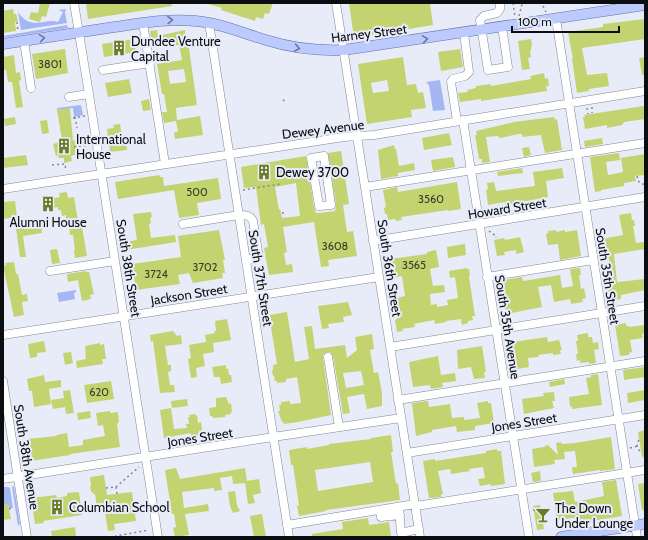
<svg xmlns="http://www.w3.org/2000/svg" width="648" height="540" viewBox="0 0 648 540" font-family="Cabin,sans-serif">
	<rect width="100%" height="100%" fill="#e8ecf9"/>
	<path fill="#a4b7f3" d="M66 9 65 12 67 23 21 30 18 12C31 32 46 17 58 22L63 12 58 10Z
		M67 25 68 28 3 38V36Z
		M440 80 445 110 433 111 429 85 426 82Z
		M81 105 83 115 74 117 73 108 57 110V108Z
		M76 290V292L74 293 75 299 59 302 57 293Z
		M14 486 20 524 18 526 12 487Z
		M3 487H8L10 488 13 508H9L8 504 3 505Z"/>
	<path fill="#c2d370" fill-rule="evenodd" d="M40 3H50L46 17 42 16 40 22 29 19 31 12 38 13Z
		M86 3H171L172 6 88 19Z
		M209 3H273L269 14 265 13 263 19 256 17 255 21 221 10 222 8 208 4Z
		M349 3H430L433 25 354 38Z
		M13 9 14 14H16L18 21 15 22 16 31 3 33V11Z
		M645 19V39L582 48 587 75 607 73 609 86 589 89V91L577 93 572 59H573L568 32 603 27V24Z
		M157 30 158 36 185 30V34H187L197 105 176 108 177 120 200 116 203 135 175 139 174 132H178L176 121 164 123 162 112H167L164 94H162L157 64 182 60 179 45 168 46V45H164L152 46 150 31ZM184 69 186 82 170 84 168 71Z
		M134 39 136 52 104 57 102 44Z
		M531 39 532 46 531 47V51H530L531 57 528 58 530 69 522 70 518 41Z
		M65 49 68 73 36 79 32 54Z
		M460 49 463 67 441 71 438 52Z
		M14 55 16 73 20 72 21 80 19 81 23 107 16 108 12 82H8L6 70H3V57Z
		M403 57 407 85 416 84 418 93 423 92 426 108 411 110 412 117 367 124 358 64ZM387 80 389 91 373 93 371 83Z
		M645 57V75H642L639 58Z
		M544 73 545 79 548 78 549 86H546L547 91 481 101V99L460 102 458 93 468 92 467 90 476 88V86L490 84 491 86 531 79 530 76Z
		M129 79 132 93 108 97 105 83Z
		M149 99 151 110 143 111 141 101Z
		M644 106 645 119 624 122 622 125 607 128V125L585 129 583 117H585L584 115Z
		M70 108 73 141 76 140 78 154 71 156 72 161 64 163V158H59L58 155 56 156 53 144 60 142V140H62L57 110Z
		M15 117 16 124 5 126 4 119Z
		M554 117 555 120 557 119 562 150 545 153 541 135 522 137V134H519L500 138 498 136 486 137 490 162 482 163V159H479L475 135H477L476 131 514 122Z
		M47 120 49 133 42 134 40 121Z
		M120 124 122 138 125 137 127 150 110 152 107 129 114 128 113 125Z
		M449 133 452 145 424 150 422 138Z
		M602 138 603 144 585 147 584 141Z
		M394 145 395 149H396L399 166 414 163 415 170 398 173V176L381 179 378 150Z
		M529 147 531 155 524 157 522 148Z
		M341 151 349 204 343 205 347 232 353 231 357 256 328 260 329 266 321 267 314 222 283 227 287 252 284 253 286 265 292 264 293 272 269 275 264 248 268 247 264 224 261 225 256 187 244 188 241 167 306 156 314 207 316 213H320L335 211 336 204 328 153ZM296 183 300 216 282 218 280 209 279 210 275 187Z
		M619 153 620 160 606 162 608 175 623 172 621 158 645 154V175L635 176 636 181 624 183V186L601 190V191L595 192 590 157Z
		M26 155 28 165 3 168V158Z
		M453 157 455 167 433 171 431 160Z
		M522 168 523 173 498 176 497 172Z
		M562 168 564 178 546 181 548 197 505 205V202L488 205 486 190 488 189 487 183 494 182 496 191 535 186 533 172Z
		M159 175 160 177H163L164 186 218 178 221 199 197 203 199 215 179 218 174 190 118 199 115 182Z
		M457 182 461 209 448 211V210L401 217 402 220 396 221 395 219 388 220 387 214H385L384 208 386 207 383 190 397 187 398 192Z
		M67 192 68 198 74 197 79 227H82L87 256 75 258 74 251 75 250 73 235H70L68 218 66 219V215L62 216 61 210H58V207L44 210 42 200 60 197 59 193Z
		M15 201 17 217 3 219V202Z
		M151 212 152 217 150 218 151 223 149 224 151 238 175 235 176 242 126 250 125 242 137 240 133 214Z
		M631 213 632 220H634L635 226H633L636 243 644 242 645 249 614 254 617 282 645 279V290L621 295V299L612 300 609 299 605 265 610 264 607 250 603 251 602 239 623 235 619 215Z
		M20 220 21 223 41 221 42 233 23 236 26 257H20L15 221Z
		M219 230 225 260H223L225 273H222L223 278 193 283 189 273 178 275 180 284 136 290 132 264 181 257 178 236Z
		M556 230V232L565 230V232L577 230 581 256 560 260 558 244 548 245 546 234 548 233V231Z
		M520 237 524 252 516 254V250L504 252 505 255 497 256 494 240 504 238 505 240Z
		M465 244 466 255 448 258 447 247Z
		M57 249 60 263 52 264 50 250Z
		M436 250 439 267 430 269 433 286 444 285 445 292 430 294 431 305 437 304V307L448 305 447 300 458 298 455 277 450 278 449 271 467 268V269H469L470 275 469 276V277L475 316H472L473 320 468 321V323L462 325 461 319 446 321V322L435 324 434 320 414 324 415 327 402 329 403 331 397 332 395 320 397 319 395 303H398L397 298 405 296 402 276 392 278 389 268 390 259 427 254V252Z
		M14 262 16 274H18L22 295 27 294 28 301 22 302 24 315 14 317 3 266 6 265 5 263Z
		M580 268 581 275H579L581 289 584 288 586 298 582 299 583 302 571 304 570 299 554 302 551 285 538 287 542 307 507 314 506 309H504L498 281 522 277 523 281 560 275 562 288 573 286 570 269Z
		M86 271V272H89L94 294 90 295 91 299 82 301 78 280 68 282 67 274Z
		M348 302 352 315 343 317 344 322 328 324 329 328 322 329 318 306Z
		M287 312 295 362 309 359 304 327 312 326 315 349 345 345 347 358 357 350 355 337 372 334 374 349 370 350 374 373 378 372 382 393V406L367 409 364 394 347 397 350 413 343 414 333 356 330 352H327L323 355V358L331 415 298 422 284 424 283 422H282L278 411H280L279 405H281V402L290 401V404L301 403 297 377 286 379V382L277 383V381H275L274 376H273L272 371 273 370V365L277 364 269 315ZM361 371 364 385 346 388 343 373Z
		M227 319 231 340 213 343 214 352 203 354 205 366 196 368 197 377 191 378 188 359 191 358 189 345 206 342 205 335 215 333 214 331H216L215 321Z
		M626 323V326H629V327L645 325V333L642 334 643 338 630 340 632 352 629 353V355L620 356 615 325Z
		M173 331 177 336 181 335 182 344 165 346 168 365H171V371L168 372 170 385H174L175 392 160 393 153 341 151 342 150 335Z
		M588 333V337H592L593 343 598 342 599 349 594 350 596 363 589 364V362L580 363V360L577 361 576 354H578L576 341H578L577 335Z
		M547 337 548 342 559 340 562 350H560L561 354 553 355V353L538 355 539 357 528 358 529 367 517 369 513 342Z
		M44 341 46 352 37 353V357L30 358 28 344Z
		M100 343V345L104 344 106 359H102L103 364 77 368 76 361 86 359 85 346Z
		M482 346 486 372H484L485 378 474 379 471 367 458 369 457 350Z
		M71 352 73 363 65 365 63 353Z
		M438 356 441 375 455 373 456 381 442 383 443 387 431 389 430 385 413 387 409 362Z
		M226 365V369L228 368 229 375H231L232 382 221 384 220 377H214L212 367Z
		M645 367V377L624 380 623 370Z
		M598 374 602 405 572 409V406L570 407 569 397 589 394 586 378 591 377V375Z
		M44 375 45 382 61 380V387L49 389 51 404 34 407 32 391H29L27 379Z
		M564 379 565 384 550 387 549 382Z
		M111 381 114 399 87 403 84 385Z
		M70 390 74 413 66 414 65 407 53 409 51 400 64 398 63 391Z
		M645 390V400L628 403 627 393Z
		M554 392 555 401H552L554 408 524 414 522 399 544 396 543 393Z
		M226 397 229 404 231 403 232 412H231V414L225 415V417L213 418 212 416H210L209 408 216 407V398Z
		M187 399 188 406 172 408 171 401Z
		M428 401 429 407 450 404 452 418 464 417V420L480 418 477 403 488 401V403H491L494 423 475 426V430L457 432 456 426 432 430V432L416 436 412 403Z
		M171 408 174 429 187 428 186 424H189L188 417H190L189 415 195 414 196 416 197 415 198 423 201 422 202 430 199 431 200 435 191 437V433L164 438 160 410Z
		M90 411 91 418 78 420 77 413Z
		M110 411V413L118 412 119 422 117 424 120 447 70 454V455L31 461 28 439 57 436 56 435 67 433 69 447 83 445V440L105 436 103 425 98 426 96 413Z
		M645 430V456L642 457 638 432Z
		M391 435 393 452H391L396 484 398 483 400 500 326 510V511L299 516 297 506 299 505 293 465H291L289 450 307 447V449L329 445V444L371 439V438ZM370 462 373 482 318 491 315 470Z
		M611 437 615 469 600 471V470L573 474 572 467H577L575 451 564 452 565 459 554 460 555 464 534 467 532 449 544 447 545 446 548 445 558 455 556 443 561 442 562 444 575 443Z
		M497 449V451H501L505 484 491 486 490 484 480 486 478 479 485 478 483 467 469 469 470 471 451 474 450 469 438 471 443 494 441 495V497L429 498 423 461 435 459V461L486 453V451Z
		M176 468 180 479 245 468 247 481 259 479 261 493 253 495 255 503 248 504 245 483 233 484 232 476 220 478 222 490 214 491V488L182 492 184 508 208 504 209 511 185 514 189 535 175 537 173 528 176 527 174 514H172L165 470Z
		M540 471 541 481 533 482 531 473Z
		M104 475 107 495 132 492 136 521 114 524 115 530 108 531 104 507 97 508 95 494H93V492H91L90 486H91L90 477Z
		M616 480 622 516 580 523 579 517 557 520 553 493 573 491 575 502 590 499 604 496 602 482Z
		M645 483V510H642L638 484Z
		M235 491 237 505 240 511 233 513 230 506 228 492Z
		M79 492 82 515 43 521 44 523 35 524 31 498 56 495 57 498 67 496V493Z
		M8 504 11 519 3 520V505Z
		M540 505 544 529 537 530 533 506Z
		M262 514 266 537H254L250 516Z
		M368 518 369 525 389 522 391 537H312V534L343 529 342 522Z
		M75 527 76 536 52 537 51 531Z"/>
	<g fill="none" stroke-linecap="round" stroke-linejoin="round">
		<g stroke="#838792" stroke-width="9">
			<path id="minor" d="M74 3 89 94 158 537
				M336 3 420 537
				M500 3V9L497 13 484 16 480 20 488 70 508 67 502 27
				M556 19 637 537
				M143 23 165 164
				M209 23 289 537
				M24 41 31 88
				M103 70 150 63
				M69 97 89 94
				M463 120 529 537
				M457 121 451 82 453 79 465 76 469 72 464 33
				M324 156 331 205 319 206 311 158Z
				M365 187 645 143
				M3 189 344 137 374 135 645 91
				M183 224 239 215C245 215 250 215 253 221L258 252 255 257 246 261
				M373 241 645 197
				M50 271 115 261
				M487 277 593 260
				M3 335 379 277
				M390 347 645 306
				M328 357 339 427
				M3 381 27 537
				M398 400 645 361
				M407 453 645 415
				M3 479 273 437 401 418
				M416 506 645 470
				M399 507 401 533 419 529
				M380 510 381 517 400 515
				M287 525 415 504"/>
		</g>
		<g stroke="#6170aa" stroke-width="11">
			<path id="major" d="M3 44C38 39 73 33 108 28 137 24 166 18 196 21 220 23 242 33 266 40 291 48 317 51 344 50L645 5
				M561 537 645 524"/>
		</g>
		<path stroke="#848790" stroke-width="1.5" stroke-dasharray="2 3" stroke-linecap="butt" d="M513 3 515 17
			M543 6 546 12
			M519 16 522 4
			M17 22 18 32
			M283 101 285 99
			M592 107V113
			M587 108 588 114
			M75 117 77 128
			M73 118 85 116
			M74 147 89 145
			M52 165 65 164 66 171
			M637 176 639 182 645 185
			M243 190 280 184
			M282 213H285
			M489 231 496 236V238
			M639 440C636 444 637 449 641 452
			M630 448 638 446
			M116 487 117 494
			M106 488 116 487 139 467
			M9 509 14 508
			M534 511V509
			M117 537 116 536 149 530"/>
		<use href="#minor" stroke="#fff" stroke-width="8"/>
		<use href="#major" stroke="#bccafd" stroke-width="10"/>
	</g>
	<defs><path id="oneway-chevron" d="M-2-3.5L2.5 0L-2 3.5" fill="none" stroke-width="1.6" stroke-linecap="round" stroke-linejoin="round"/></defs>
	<g stroke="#6c7593">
		<use href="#oneway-chevron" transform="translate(170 20) rotate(-2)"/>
		<use href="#oneway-chevron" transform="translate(42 38) rotate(-9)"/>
		<use href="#oneway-chevron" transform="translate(425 39) rotate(-9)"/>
		<use href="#oneway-chevron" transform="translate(297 48) rotate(10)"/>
	</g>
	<defs>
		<g id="building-bare" transform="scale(1.2)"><path d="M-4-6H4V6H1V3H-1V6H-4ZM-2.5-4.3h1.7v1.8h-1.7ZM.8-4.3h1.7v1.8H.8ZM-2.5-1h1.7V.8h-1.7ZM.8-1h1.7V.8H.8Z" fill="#6c7925" stroke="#e8ecf9" stroke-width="2.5" paint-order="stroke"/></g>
		<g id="bar-bare" transform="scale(1.2)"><path d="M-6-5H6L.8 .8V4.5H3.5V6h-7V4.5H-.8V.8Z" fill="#6c7925" stroke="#e8ecf9" stroke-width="2.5" paint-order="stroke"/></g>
	</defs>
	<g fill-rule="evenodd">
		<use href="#building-bare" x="119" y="48"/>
		<use href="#building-bare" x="64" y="146"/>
		<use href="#building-bare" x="264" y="172"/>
		<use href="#building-bare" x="48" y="204"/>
		<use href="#building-bare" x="57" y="507"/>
		<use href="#bar-bare" x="543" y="515"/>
	</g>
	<g text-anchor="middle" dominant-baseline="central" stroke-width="4" stroke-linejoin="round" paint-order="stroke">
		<g font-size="11" fill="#393e29">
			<text x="50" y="64">3801</text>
			<text x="197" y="192">500</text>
			<text x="431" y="199">3560</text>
			<text x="335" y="246">3608</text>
			<text x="414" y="265">3565</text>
			<text x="205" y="267">3702</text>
			<text x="156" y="274">3724</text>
			<text x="99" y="392">620</text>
		</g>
		<g font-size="13" fill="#0b0d11" stroke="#e8ecf9">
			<text transform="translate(369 33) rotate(-7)">Harney Street</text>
			<text transform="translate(323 129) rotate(-7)">Dewey Avenue</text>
			<text transform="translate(507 208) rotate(-9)">Howard Street</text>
			<text transform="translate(129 268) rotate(81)">South 38th Street</text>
			<text transform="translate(390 268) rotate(81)">South 36th Street</text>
			<text transform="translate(608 276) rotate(81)">South 35th Street</text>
			<text transform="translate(261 278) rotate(81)">South 37th Street</text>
			<text transform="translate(189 294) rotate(-9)">Jackson Street</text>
			<text transform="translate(508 327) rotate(81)">South 35th Avenue</text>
			<text transform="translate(524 422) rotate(-9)">Jones Street</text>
			<text transform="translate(200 437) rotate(-9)">Jones Street</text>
			<text transform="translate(27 457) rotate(81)">South 38th Avenue</text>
		</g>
		<g font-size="13" fill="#0b0d11" stroke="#e8ecf9" text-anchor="start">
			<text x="131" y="41">Dundee Venture<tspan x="131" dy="15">Capital</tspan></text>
			<text x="76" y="139">International<tspan x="76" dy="15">House</tspan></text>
			<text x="276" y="172">Dewey 3700</text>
			<text x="48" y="222" text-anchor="middle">Alumni House</text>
			<text x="69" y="507">Columbian School</text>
			<text x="555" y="508">The Down<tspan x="555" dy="15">Under Lounge</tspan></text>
		</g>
	</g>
	<rect width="648" height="540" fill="none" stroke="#0b0d11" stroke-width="8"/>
	<path d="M512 26v6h107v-6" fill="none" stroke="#0b0d11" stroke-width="2"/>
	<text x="518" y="26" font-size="12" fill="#0b0d11" stroke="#e8ecf9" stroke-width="3" paint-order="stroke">100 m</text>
</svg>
